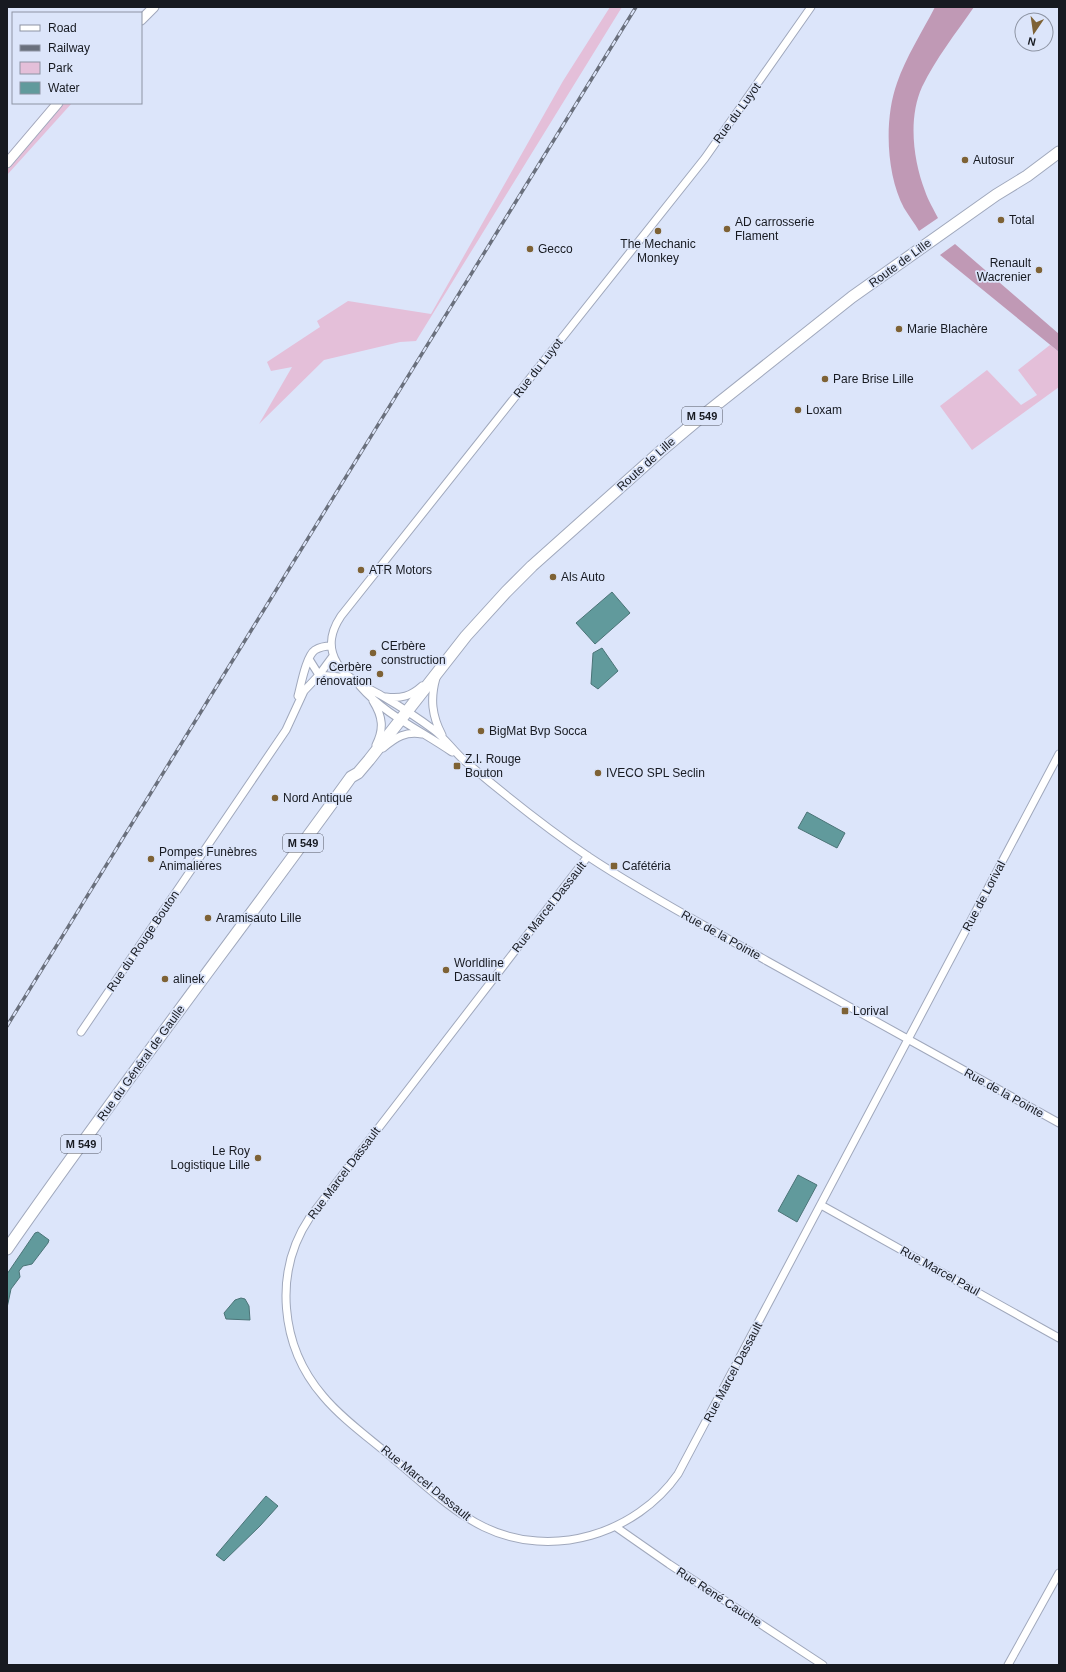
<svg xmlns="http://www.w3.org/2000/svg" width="1066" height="1672" viewBox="0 0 1066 1672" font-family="Helvetica,sans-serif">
	<rect width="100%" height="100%" fill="#dce5fa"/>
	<path fill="#e4bfd9" d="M610 7H622L416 341 400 342 324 360 259 424 292 367 271 371 267 362 320 327 317 321 348 301 431 314 563 81Z
		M51 103H72L7 175V155Z
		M1050 345 1059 352V387L972 450 940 406 987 370 1021 405 1037 395 1018 370Z"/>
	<path fill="#c099b5" d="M935 7H974C956 33 936 58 922 87 908 118 913 160 925 191 928 200 934 210 938 218L919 231C915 224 909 216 904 208 886 174 884 119 897 83 906 57 922 32 935 7Z
		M955 244 1059 334V352L940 255Z"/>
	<path fill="#619a9c" stroke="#4b7477" d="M612 592 630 613 595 644 576 623Z
		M602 648 618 671 598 689 591 684 593 653Z
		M807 812 845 833 837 848 798 828Z
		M798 1175 817 1185 797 1222 778 1211Z
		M38 1232 49 1240 48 1243 32 1264 23 1266 19 1271 20 1277 11 1289 7 1308V1274L35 1233Z
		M241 1298 245 1299 249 1306 250 1320 226 1319 224 1313 235 1300Z
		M266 1496 278 1506 260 1526 224 1561 216 1555Z"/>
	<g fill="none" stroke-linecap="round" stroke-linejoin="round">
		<g stroke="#a0a8bc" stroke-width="9">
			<path id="street" d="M811 7 705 158 341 616C331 631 327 646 337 663 347 680 367 687 384 697 401 707 418 718 434 730 446 739 454 752 466 762 506 796 546 828 589 857 646 895 708 927 767 961 864 1015 962 1069 1059 1123
				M309 659 319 675
				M319 675 340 677 352 681
				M436 678C430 699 432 716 442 735
				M360 686C385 715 422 731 452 752
				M298 696C301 685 306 656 315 650 320 647 325 646 331 646
				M386 697C401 699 411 696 422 686
				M373 701C383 717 384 729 376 745
				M383 748C396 737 406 731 422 734
				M588 856 310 1217C273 1272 280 1346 323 1396 343 1420 372 1440 395 1460 423 1483 451 1511 484 1527 552 1560 636 1534 678 1474L1059 754
				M81 1032 286 730 304 691 319 675 333 656
				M821 1205 1059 1338
				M616 1527 669 1564 823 1665
				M1008 1665 1059 1573"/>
		</g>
		<g stroke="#a0a8bc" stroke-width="11">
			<path id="secondary" d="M141 20 154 7
				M7 163 58 103"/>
		</g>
		<g stroke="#a0a8bc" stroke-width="13">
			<path id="primary" d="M7 1249C118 1089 237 935 351 777L358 773 369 760 466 636 506 592 532 566 662 450 706 413 852 297 996 195 1027 176 1059 152"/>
		</g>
		<use href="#street" stroke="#fff" stroke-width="7"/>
		<use href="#secondary" stroke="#fff" stroke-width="9"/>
		<use href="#primary" stroke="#fff" stroke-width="11"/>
		<g stroke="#6a707d" stroke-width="3.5">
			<path id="rail" d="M7 1026 636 7"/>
		</g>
		<use href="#rail" stroke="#dce5fa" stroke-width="2" stroke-dasharray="6" stroke-linecap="butt"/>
	</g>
	<g fill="#7e6235" stroke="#dce5fa" stroke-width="1.5">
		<circle cx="965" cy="160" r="4"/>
		<circle cx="1001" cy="220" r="4"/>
		<circle cx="727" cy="229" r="4"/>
		<circle cx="658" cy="231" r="4"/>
		<circle cx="530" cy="249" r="4"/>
		<circle cx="1039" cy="270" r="4"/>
		<circle cx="899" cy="329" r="4"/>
		<circle cx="825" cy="379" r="4"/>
		<circle cx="798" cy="410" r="4"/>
		<circle cx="361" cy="570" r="4"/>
		<circle cx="553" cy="577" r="4"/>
		<circle cx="373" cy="653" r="4"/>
		<circle cx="380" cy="674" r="4"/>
		<circle cx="481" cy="731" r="4"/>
		<rect x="453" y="762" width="8" height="8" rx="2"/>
		<circle cx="598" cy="773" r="4"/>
		<circle cx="275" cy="798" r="4"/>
		<circle cx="151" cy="859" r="4"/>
		<rect x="610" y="862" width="8" height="8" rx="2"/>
		<circle cx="208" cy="918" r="4"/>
		<circle cx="446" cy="970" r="4"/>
		<circle cx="165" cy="979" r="4"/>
		<rect x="841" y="1007" width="8" height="8" rx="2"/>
		<circle cx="258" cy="1158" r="4"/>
	</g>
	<g text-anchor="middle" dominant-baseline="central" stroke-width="3.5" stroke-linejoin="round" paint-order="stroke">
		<g fill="#dce5fa" stroke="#525762" stroke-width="1">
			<rect x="682" y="407" width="40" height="18" rx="3"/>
			<rect x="283" y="834" width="40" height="18" rx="3"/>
			<rect x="61" y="1135" width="40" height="18" rx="3"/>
		</g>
		<g font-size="11" font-weight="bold" fill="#171a21">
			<text x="702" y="416">M 549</text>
			<text x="303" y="843">M 549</text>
			<text x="81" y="1144">M 549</text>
		</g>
		<g font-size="12" fill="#171a21" stroke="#dce5fa">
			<text transform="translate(737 113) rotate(-54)">Rue du Luyot</text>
			<text transform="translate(900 263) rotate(-36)">Route de Lille</text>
			<text transform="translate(538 368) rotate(-52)">Rue du Luyot</text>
			<text transform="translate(646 464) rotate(-42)">Route de Lille</text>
			<text transform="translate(984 896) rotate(-62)">Rue de Lorival</text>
			<text transform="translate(549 907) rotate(-52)">Rue Marcel Dassault</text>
			<text transform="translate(721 935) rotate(29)">Rue de la Pointe</text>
			<text transform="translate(143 941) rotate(-56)">Rue du Rouge Bouton</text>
			<text transform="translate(141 1063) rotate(-54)">Rue du Général de Gaulle</text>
			<text transform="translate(1004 1093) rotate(29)">Rue de la Pointe</text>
			<text transform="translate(344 1173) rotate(-53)">Rue Marcel Dassault</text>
			<text transform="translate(940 1271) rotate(29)">Rue Marcel Paul</text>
			<text transform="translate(733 1372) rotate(-62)">Rue Marcel Dassault</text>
			<text transform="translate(426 1483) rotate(39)">Rue Marcel Dassault</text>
			<text transform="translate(719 1597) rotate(33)">Rue René Cauche</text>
		</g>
		<g font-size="12" fill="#171a21" stroke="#dce5fa" text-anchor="start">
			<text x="973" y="160">Autosur</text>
			<text x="1009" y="220">Total</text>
			<text x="735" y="222">AD carrosserie<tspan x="735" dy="14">Flament</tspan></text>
			<text x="658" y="244" text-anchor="middle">The Mechanic<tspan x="658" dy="14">Monkey</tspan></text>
			<text x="538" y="249">Gecco</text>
			<text x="1031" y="263" text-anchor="end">Renault<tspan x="1031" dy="14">Wacrenier</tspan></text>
			<text x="907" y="329">Marie Blachère</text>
			<text x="833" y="379">Pare Brise Lille</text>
			<text x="806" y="410">Loxam</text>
			<text x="369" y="570">ATR Motors</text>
			<text x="561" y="577">Als Auto</text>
			<text x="381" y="646">CErbère<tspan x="381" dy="14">construction</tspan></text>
			<text x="372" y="667" text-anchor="end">Cerbère<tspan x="372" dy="14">rénovation</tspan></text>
			<text x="489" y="731">BigMat Bvp Socca</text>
			<text x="465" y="759">Z.I. Rouge<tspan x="465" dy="14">Bouton</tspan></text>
			<text x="606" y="773">IVECO SPL Seclin</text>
			<text x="283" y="798">Nord Antique</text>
			<text x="159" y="852">Pompes Funèbres<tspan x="159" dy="14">Animalières</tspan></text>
			<text x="622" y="866">Cafétéria</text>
			<text x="216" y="918">Aramisauto Lille</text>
			<text x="454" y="963">Worldline<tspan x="454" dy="14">Dassault</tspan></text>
			<text x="173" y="979">alinek</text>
			<text x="853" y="1011">Lorival</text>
			<text x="250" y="1151" text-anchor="end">Le Roy<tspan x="250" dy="14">Logistique Lille</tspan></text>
		</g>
	</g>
	<rect width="1066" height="1672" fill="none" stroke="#171a21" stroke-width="16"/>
	<rect x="12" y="12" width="130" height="92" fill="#dce5fa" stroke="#8d94a3"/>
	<rect x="20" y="25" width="20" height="6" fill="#ffffff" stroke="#8d94a3"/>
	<text x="48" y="32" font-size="12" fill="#171a21">Road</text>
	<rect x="20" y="45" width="20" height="6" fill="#6a707d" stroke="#8d94a3"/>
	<text x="48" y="52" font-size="12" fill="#171a21">Railway</text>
	<rect x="20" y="62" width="20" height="12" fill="#e4bfd9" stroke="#8d94a3"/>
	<text x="48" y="72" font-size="12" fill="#171a21">Park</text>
	<rect x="20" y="82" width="20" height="12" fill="#619a9c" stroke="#8d94a3"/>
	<text x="48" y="92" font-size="12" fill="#171a21">Water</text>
	<g transform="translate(1034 32) rotate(193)"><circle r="19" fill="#dce5fa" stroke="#8d94a3"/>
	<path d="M0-3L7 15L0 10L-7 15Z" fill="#7e6235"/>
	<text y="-6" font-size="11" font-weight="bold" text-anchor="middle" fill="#171a21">N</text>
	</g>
</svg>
